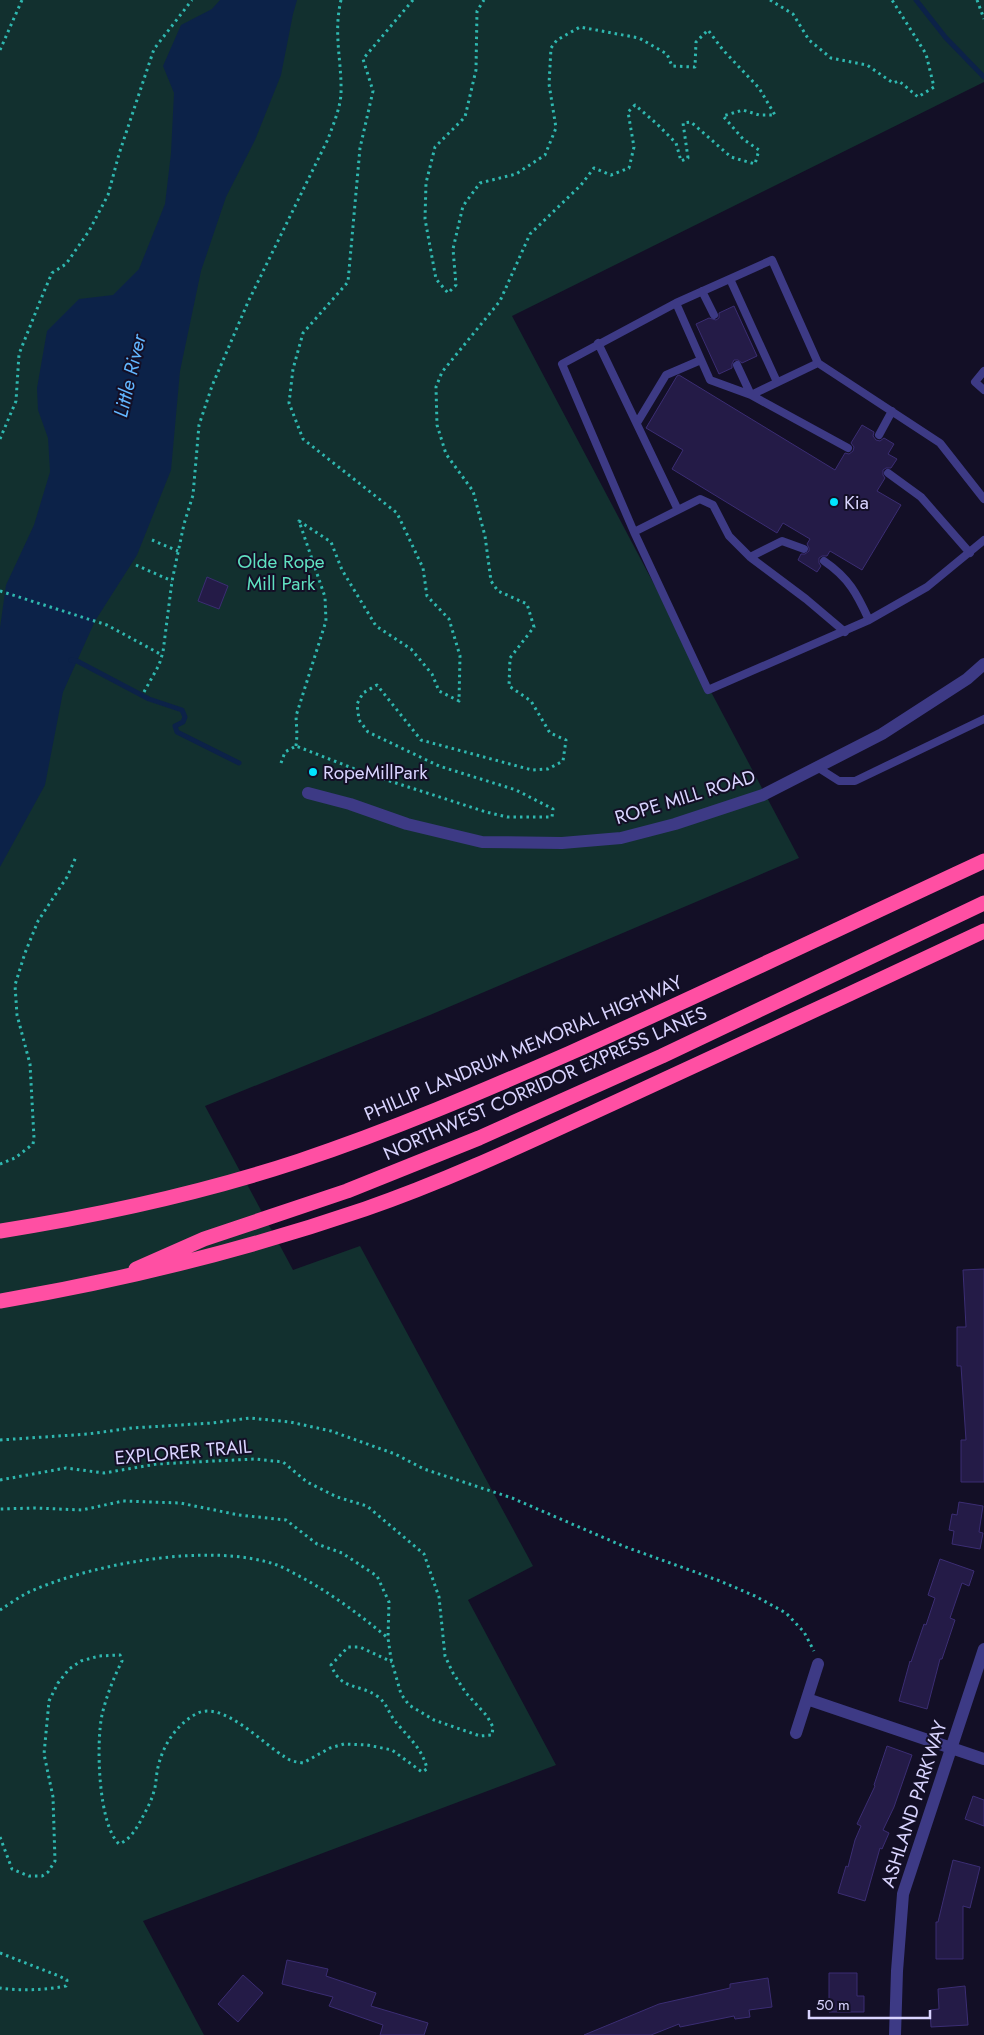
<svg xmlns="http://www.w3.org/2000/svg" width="984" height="2035" viewBox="0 0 984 2035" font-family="Jost,sans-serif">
	<rect width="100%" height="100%" fill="#130f26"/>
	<path fill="#12302f" d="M0 0H984V82L512 316 799 858 430 1015 205 1106 293 1270 360 1246 533 1566 468 1600 556 1765 143 1921 204 2035H0Z"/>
	<path fill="#0c2248" d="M220 0H297L293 14 281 75 255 140 226 197 201 271 180 371 171 470 137 555 95 621 63 692 45 785 0 867V628L6 585 34 525 50 472 48 438 38 410 37 388 47 331 79 299 113 295 139 269 165 204 171 153 174 93 163 66 181 25 212 9Z"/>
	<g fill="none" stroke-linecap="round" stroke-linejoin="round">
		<path stroke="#0c2248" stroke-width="5" d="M916 0 946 38 984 77
			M71 660 77 661 149 699 182 710 185 717 183 722 175 726 177 732 239 763"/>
	</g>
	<path fill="#241b47" stroke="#3b2d73" d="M734 306 757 356 742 363 738 360H734L732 364V368L719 374 696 324 709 318 716 320 719 318V313Z
		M679 375 835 470 845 453 849 454 853 451 854 447 851 443 862 425 874 432 873 436 876 440 880 441 884 438 894 444 888 454 897 459 891 468H886L883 470V475L885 478 877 491 901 505 862 570 830 551 827 556H822L819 558V563L821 566 817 572 798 560 801 554H805L809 551V548L807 544 810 539 783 523 777 533 672 469 683 450 646 428 677 376Z
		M207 577 228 586 219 609 198 601Z
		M984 1269V1482H961V1440H966L961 1366H957V1327H966L963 1270Z
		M959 1502 983 1506 979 1532 983 1533 980 1549 952 1544 954 1531 949 1530 952 1514 957 1515Z
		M940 1559 974 1571 969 1586 962 1583 950 1618 955 1620 942 1659H940L927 1709 899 1701 910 1661 911 1662 924 1624 926 1625 935 1598 928 1595Z
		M887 1746 912 1755 894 1807 883 1830 889 1833 882 1849 880 1848 865 1901 838 1893 846 1866 848 1867 855 1840 861 1826 857 1824 875 1786 874 1785Z
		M973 1796 984 1800V1826L965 1819Z
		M953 1860 980 1867 970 1908 963 1906V1959H936V1922H938Z
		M287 1960 328 1969 326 1976 376 1993 371 2006 428 2023 424 2035H380L383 2025 329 2006 333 1997 282 1984Z
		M829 1973H857V1996H864V2012H829Z
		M243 1975 263 1993 238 2022 218 2004Z
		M768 1978 772 2007 749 2010 750 2017 735 2019 734 2016 680 2027 679 2024 651 2035H584L659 2004 730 1988V1984Z
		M965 1986 968 2025 931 2027 930 2010 939 2009 938 1989Z"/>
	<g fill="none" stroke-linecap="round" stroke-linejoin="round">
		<path stroke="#2fb8b0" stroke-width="3" stroke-dasharray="2.5 4" stroke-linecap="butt" d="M770 0 793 14 809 40 831 58 867 65 893 83 899 81 918 97 934 87 926 54 892 0
			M977 0 984 19
			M0 50 22 0
			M0 439 16 401 19 354 43 294 52 273 66 264 89 231 108 195 119 154 154 49 192 0
			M152 540 178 551
			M136 565 172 581
			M0 591 107 625 162 655
			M144 692 159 665 163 652 172 581 184 524 193 495 199 425 212 386 248 302 328 139C333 125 340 109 341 94 342 61 333 34 341 0
			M296 746 297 735 296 716 326 621 325 597 299 521 331 542 342 570 376 626 411 649 432 674 439 691 459 701 460 656 449 619 427 596 423 568 397 513 303 439 289 403 293 369 303 333 348 282 360 148 373 91 363 59 413 0
			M281 763 285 752 296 746 365 773 486 812 507 817H552L553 809 516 790 439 766 368 732 359 720 357 704 363 693 377 685 421 740 532 770 548 769 563 761 566 740 550 733 531 701 509 686 510 658 534 627 527 604 498 591 491 581 485 536 473 491 446 454 437 425 436 387 442 372 500 301 530 234 581 185 594 168 611 175 629 168 634 147 628 112 635 105 657 124 676 143 681 161 688 158 683 123 691 122 731 157 755 164 759 150 743 139 723 116 743 110 759 115H775L759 88 723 50 708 30 696 42 695 67 672 66 667 54 639 38 580 27 557 40 551 48 549 84 556 128 545 155 516 174 480 183 463 206 453 249 456 285 448 293 436 279 425 219 426 183 435 147 465 117 476 70 477 11 484 0
			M0 1164 15 1158 33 1144 34 1138 30 1064 17 1015 15 985 25 953 38 921 67 877 76 857
			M0 1440 88 1434 132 1428 212 1423 250 1418 290 1422 331 1431 395 1454 424 1469 512 1498 623 1546 720 1581 755 1596 786 1613 804 1632 814 1651
			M0 1480 66 1468 104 1473 157 1464 214 1461 255 1459 283 1462 307 1482 337 1497 367 1506 424 1554 439 1597 445 1656 453 1673 466 1693 487 1716 493 1727 492 1735 480 1736 434 1720 409 1705 401 1694 391 1659 388 1638 389 1602 377 1576 342 1553 317 1544 286 1520 239 1515 180 1503 123 1501 82 1510 35 1508 0 1509
			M0 1610C11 1603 23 1594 36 1589 98 1563 212 1542 277 1565 285 1568 293 1573 301 1577 332 1594 360 1615 388 1638
			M0 1837 12 1869 29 1876H42L48 1872 55 1861 53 1797 44 1754 49 1701 58 1683 69 1669 81 1661 99 1656 120 1655 122 1661C114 1677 106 1697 102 1715 96 1743 98 1824 119 1844 129 1840 135 1831 140 1822 145 1812 151 1803 154 1791 156 1785 156 1779 157 1772 161 1749 174 1726 196 1714 222 1699 264 1745 285 1757 290 1761 296 1762 303 1763L330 1748 344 1744 367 1745 392 1750 422 1772 427 1769C423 1749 407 1736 395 1721 388 1712 387 1703 377 1696 358 1683 341 1691 331 1665L348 1647H360L392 1662
			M0 1953 59 1976 67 1980 66 1986C45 1990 22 1991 0 1988"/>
		<path stroke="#3d3a85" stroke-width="8" d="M730 279 777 382
			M702 291 714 315
			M676 303 710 380 751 395 818 363
			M598 343 678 510
			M737 365 751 395 848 448
			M984 371 975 382 984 390
			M637 423 666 375 701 360
			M879 435 892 411
			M888 473 921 497 970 553
			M984 499 940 443 818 363 772 260 676 303 562 364 634 532 708 690 869 620 927 587 984 540
			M634 532 700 499 713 505 729 536 750 557 806 599 845 632
			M750 557 782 541 804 549
			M824 561C849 578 857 594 869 620
			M817 767 839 781H855L984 719"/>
		<path stroke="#3d3a85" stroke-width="12" d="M308 793 350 804 407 824 482 842 562 843 621 838 675 824 763 795 882 734 967 679 984 664
			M807 1699 984 1759
			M796 1733 818 1664
			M895 2035 897 1971 903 1894 984 1649"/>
		<path stroke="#ff4fa3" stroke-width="15" d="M0 1231C101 1215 202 1193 299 1161 392 1130 481 1092 570 1053 709 991 846 925 984 861
			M136 1269 204 1239 347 1191 479 1138 662 1056 984 903
			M0 1301C124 1280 245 1250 365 1209 452 1179 535 1139 618 1101 741 1045 862 988 984 931"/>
	</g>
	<g fill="#00e5ff" stroke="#130f26" stroke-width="2">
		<circle cx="834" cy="502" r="5"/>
		<circle cx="313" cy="772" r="5"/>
	</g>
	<g text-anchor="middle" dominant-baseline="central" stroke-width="4" stroke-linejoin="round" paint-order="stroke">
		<g font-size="19" fill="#d9d4ff" stroke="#130f26" text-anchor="start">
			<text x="844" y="502">Kia</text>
			<text x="323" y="772">RopeMillPark</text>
		</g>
		<g font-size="19" fill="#5fe0c0" stroke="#130f26">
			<text x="281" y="561">Olde Rope<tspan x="281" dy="22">Mill Park</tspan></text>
		</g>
		<g font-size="19" fill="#d9d4ff" stroke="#130f26">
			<text transform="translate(685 797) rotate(-17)">ROPE MILL ROAD</text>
			<text transform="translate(523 1048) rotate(-23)">PHILLIP LANDRUM MEMORIAL HIGHWAY</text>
			<text transform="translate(545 1083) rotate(-24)">NORTHWEST CORRIDOR EXPRESS LANES</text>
			<text transform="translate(183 1452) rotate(-5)">EXPLORER TRAIL</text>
			<text transform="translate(914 1804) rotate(-72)">ASHLAND PARKWAY</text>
		</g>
		<g font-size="20" font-style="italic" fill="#62b6ff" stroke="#130f26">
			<text transform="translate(130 376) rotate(-77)">Little River</text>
		</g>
	</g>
	<path d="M809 2010v8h121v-8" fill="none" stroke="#d9d4ff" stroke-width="2.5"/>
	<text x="816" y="2010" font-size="15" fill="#d9d4ff" stroke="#130f26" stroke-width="4" paint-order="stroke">50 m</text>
</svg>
